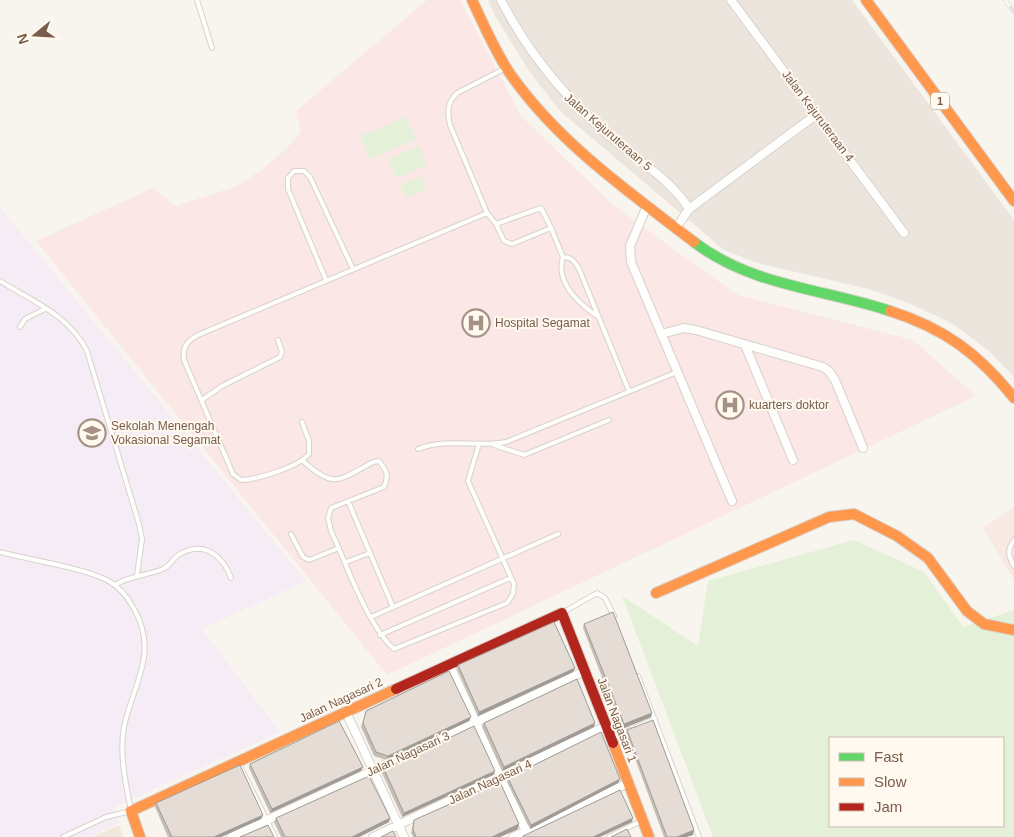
<svg xmlns="http://www.w3.org/2000/svg" width="1014" height="837" viewBox="0 0 1014 837" font-family="Arial,sans-serif">
	<rect width="100%" height="100%" fill="#f8f5ee"/>
	<path fill="#f1e8db" d="M119 825 123 837H93Z"/>
	<path fill="#f8eae2" d="M1014 507V580L983 528Z"/>
	<path fill="#ebe5de" d="M488 0H852L1014 220V377L989 351 953 324 913 305 869 289 757 263 724 250 560 111 529 71 494 14Z"/>
	<path fill="#f5ecf5" d="M0 207 306 581 202 629 280 732 114 807 120 823 89 837H0Z"/>
	<path fill="#fae7e6" d="M427 0H460L521 116 612 204 676 251 738 295 913 340 976 396 387 675 36 241 153 188 176 206 237 186 263 169 288 147 301 132 296 111Z"/>
	<path fill="#e5f0d9" fill-rule="evenodd" d="M406 117 416 139 370 159 360 136Z
		M419 146 427 165 396 178 388 159Z
		M421 176 426 189 406 198 400 185Z
		M854 540 924 572 963 627 1014 610V837H713L622 596 698 646 708 581ZM830 738H1003V826H830Z"/>
	<g fill="none" stroke-linecap="round" stroke-linejoin="round">
		<g stroke="#d8d2cc" stroke-width="6">
			<path id="lane" d="M197 0 212 48
				M506 68 457 93C447 103 447 112 450 125L487 213 496 224 504 241 512 244 551 228 563 257
				M496 224 541 208 551 228
				M326 280 288 189V178L294 171H304L310 177 353 269
				M0 281C32 301 69 315 87 351L139 524 142 539 137 575
				M597 316C578 303 555 283 563 257 572 257 575 262 579 269L629 391
				M20 327 25 319 45 309
				M202 400 222 386 280 357 282 352 278 340
				M302 422 309 441V454C298 467 259 479 241 480L233 474 184 360C182 347 187 341 198 335L487 213
				M494 445 524 455 609 420
				M418 449C448 437 476 448 506 442L677 372
				M303 461C335 490 339 480 373 462L379 461C387 471 389 475 384 487L331 508 328 518 331 531C347 565 367 625 394 649L507 603 513 594 514 584 468 481 479 444
				M348 501 393 607
				M291 534 303 557 309 560 339 548
				M1014 540C1007 550 1008 556 1014 566
				M0 552C30 560 80 567 107 580 118 586 127 596 133 607 160 653 133 683 124 727 119 754 126 785 131 811L106 817 63 837
				M346 562 370 553
				M115 585C130 575 147 576 163 569 170 566 173 558 180 554 204 540 223 556 231 578
				M562 613 597 593 605 598 614 616
				M371 617 558 534
				M380 635 510 578
				M638 676 699 837
				M636 727 655 719
				M611 738 630 730
				M240 766 275 837
				M609 837 641 821"/>
		</g>
		<g stroke="#d8d2cc" stroke-width="10">
			<path id="street" d="M501 0C529 55 566 99 613 139 638 161 672 180 689 209
				M731 0 904 233
				M647 206 630 246 631 262 732 501
				M676 228 689 209 817 114
				M661 334 684 328 696 330 823 367 829 371 835 380 863 448
				M745 345 793 460
				M449 664 526 831
				M346 712 404 837
				M231 837 585 671
				M373 837 606 726
				M513 837 628 783"/>
		</g>
		<g stroke="#d8d1ca" stroke-width="12">
			<path id="fast" d="M694 242C751 286 824 289 890 311"/>
		</g>
		<g stroke="#d8d1ca" stroke-width="12">
			<path id="slow" d="M472 0C484 25 495 52 511 75 559 143 629 192 694 242
				M866 0 1014 201
				M890 311C944 328 979 354 1014 398
				M656 593 829 517 854 514 897 536 928 558 967 611 984 624 1014 630
				M613 743 649 837
				M140 837 131 811 396 689"/>
		</g>
		<g stroke="#d8d1ca" stroke-width="12">
			<path id="jam" d="M396 689 562 613 613 743"/>
		</g>
		<use href="#lane" stroke="#fefefc" stroke-width="4"/>
		<use href="#street" stroke="#fefefc" stroke-width="8"/>
		<use href="#fast" stroke="#63d668" stroke-width="10"/>
		<use href="#slow" stroke="#ff974d" stroke-width="10"/>
		<use href="#jam" stroke="#b3261e" stroke-width="10"/>
		<g stroke="#e5e3e6" stroke-width="4.5">
			<path id="rail" d="M1005 0 1014 12"/>
		</g>
		<use href="#rail" stroke="#fff9f0" stroke-width="2.5" stroke-dasharray="8" stroke-linecap="butt"/>
	</g>
	<path fill="#c5beb7" d="M584 624 652 713 651 717 622 729 583 628Z
		M458 665 575 668 573 672 478 716 457 669Z
		M366 711 469 721 386 760 374 756 361 727Z
		M484 723 594 727 502 771 482 727Z
		M627 730 693 835 686 837H664L626 734Z
		M250 764 363 767 361 771 270 813 249 768Z
		M384 769 495 771 493 775 402 817 382 773Z
		M508 778 620 779 618 783 530 829 507 782Z
		M156 803 261 819 221 837H168L155 807Z
		M276 818 389 822 359 837H281L274 822Z
		M414 820 518 829 500 837H413L411 833Z"/>
	<path fill="#a09b95" d="M575 668 573 672 478 716 479 712Z
		M652 713 651 717 622 729 624 724Z
		M471 717 469 721 386 760 388 756Z
		M595 723 594 727 502 771 504 767Z
		M363 767 361 771 270 813 272 809Z
		M495 771 493 775 402 817 404 813Z
		M620 779 618 783 530 829 531 825Z
		M263 815 261 819 221 837H214Z
		M390 818 389 822 359 837H352Z
		M633 818 632 822 600 837H593Z
		M519 824 518 829 500 837H492Z
		M694 830 693 835 686 837H677Z"/>
	<path fill="#e5ddd5" stroke="#a09b95" d="M613 612 652 713 624 724 584 624Z
		M554 622 575 668 479 712 458 665Z
		M449 671 471 717 388 756 376 752 363 723 366 711Z
		M577 679 595 723 504 767 484 723Z
		M653 720 694 830 677 837H667L627 730Z
		M339 721 363 767 272 809 250 764Z
		M474 726 495 771 404 813 384 769Z
		M601 732 620 779 531 825 508 778Z
		M240 765 263 815 214 837H172L156 803Z
		M369 776 390 818 352 837H285L276 818Z
		M500 782 519 824 492 837H416L413 829 414 820Z
		M620 790 633 818 593 837H523V836Z
		M268 825 274 837H240Z
		M627 829 631 837H611Z
		M393 831 396 837H381Z"/>
	<defs>
		<g id="hospital-ring" transform="scale(1.4375)"><circle r="9.5" fill="#fff9f0" stroke="#a59285" stroke-width="1.5"/><path d="M-5-5h3v3.5h4V-5h3V5h-3V1.5h-4V5h-3Z" fill="#a59285"/></g>
		<g id="school-ring" transform="scale(1.4375)"><circle r="9.5" fill="#fff9f0" stroke="#a59285" stroke-width="1.5"/><path d="M0-5L7-2L0 1L-7-2ZM-4 1L0 2.5L4 1V4Q0 6-4 4Z" fill="#a59285"/></g>
	</defs>
	<g fill-rule="evenodd">
		<use href="#hospital-ring" x="476" y="323"/>
		<use href="#hospital-ring" x="730" y="405"/>
		<use href="#school-ring" x="92" y="433"/>
	</g>
	<g text-anchor="middle" dominant-baseline="central" stroke-width="4" stroke-linejoin="round" paint-order="stroke">
		<rect fill="#fff9f0" stroke="#a18c7d" stroke-width="1" x="931" y="92.5" width="18" height="17" rx="4"/>
		<g font-size="11" font-weight="bold" fill="#795d4c">
			<text x="940" y="101">1</text>
		</g>
		<g font-size="12" fill="#795d4c" stroke="#fff9f0">
			<text transform="translate(818 116) rotate(53)">Jalan Kejuruteraan 4</text>
			<text transform="translate(608 132) rotate(41)">Jalan Kejuruteraan 5</text>
			<text transform="translate(341 700) rotate(-25)">Jalan Nagasari 2</text>
			<text transform="translate(617 720) rotate(69)">Jalan Nagasari 1</text>
			<text transform="translate(408 754) rotate(-25)">Jalan Nagasari 3</text>
			<text transform="translate(490 782) rotate(-25)">Jalan Nagasari 4</text>
		</g>
		<g font-size="12" fill="#795d4c" stroke="#fff9f0" text-anchor="start">
			<text x="495" y="323">Hospital Segamat</text>
			<text x="749" y="405">kuarters doktor</text>
			<text x="111" y="426">Sekolah Menengah<tspan x="111" dy="14">Vokasional Segamat</tspan></text>
		</g>
	</g>
	<rect x="829" y="737" width="175" height="90" fill="#fff9f0" stroke="#c9bbae"/>
	<rect x="839" y="753" width="25" height="8" fill="#63d668" stroke="#c9bbae"/>
	<text x="874" y="762" font-size="15" fill="#795d4c">Fast</text>
	<rect x="839" y="778" width="25" height="8" fill="#ff974d" stroke="#c9bbae"/>
	<text x="874" y="787" font-size="15" fill="#795d4c">Slow</text>
	<rect x="839" y="803" width="25" height="8" fill="#b3261e" stroke="#c9bbae"/>
	<text x="874" y="812" font-size="15" fill="#795d4c">Jam</text>
	<g transform="translate(35 35) rotate(252)" stroke="#fff9f0" stroke-width="4" paint-order="stroke">
	<path d="M0-4L9 19L0 12L-9 19Z" fill="#795d4c"/>
	<text y="-8" font-size="14" font-weight="bold" text-anchor="middle" fill="#795d4c">N</text>
	</g>
</svg>
